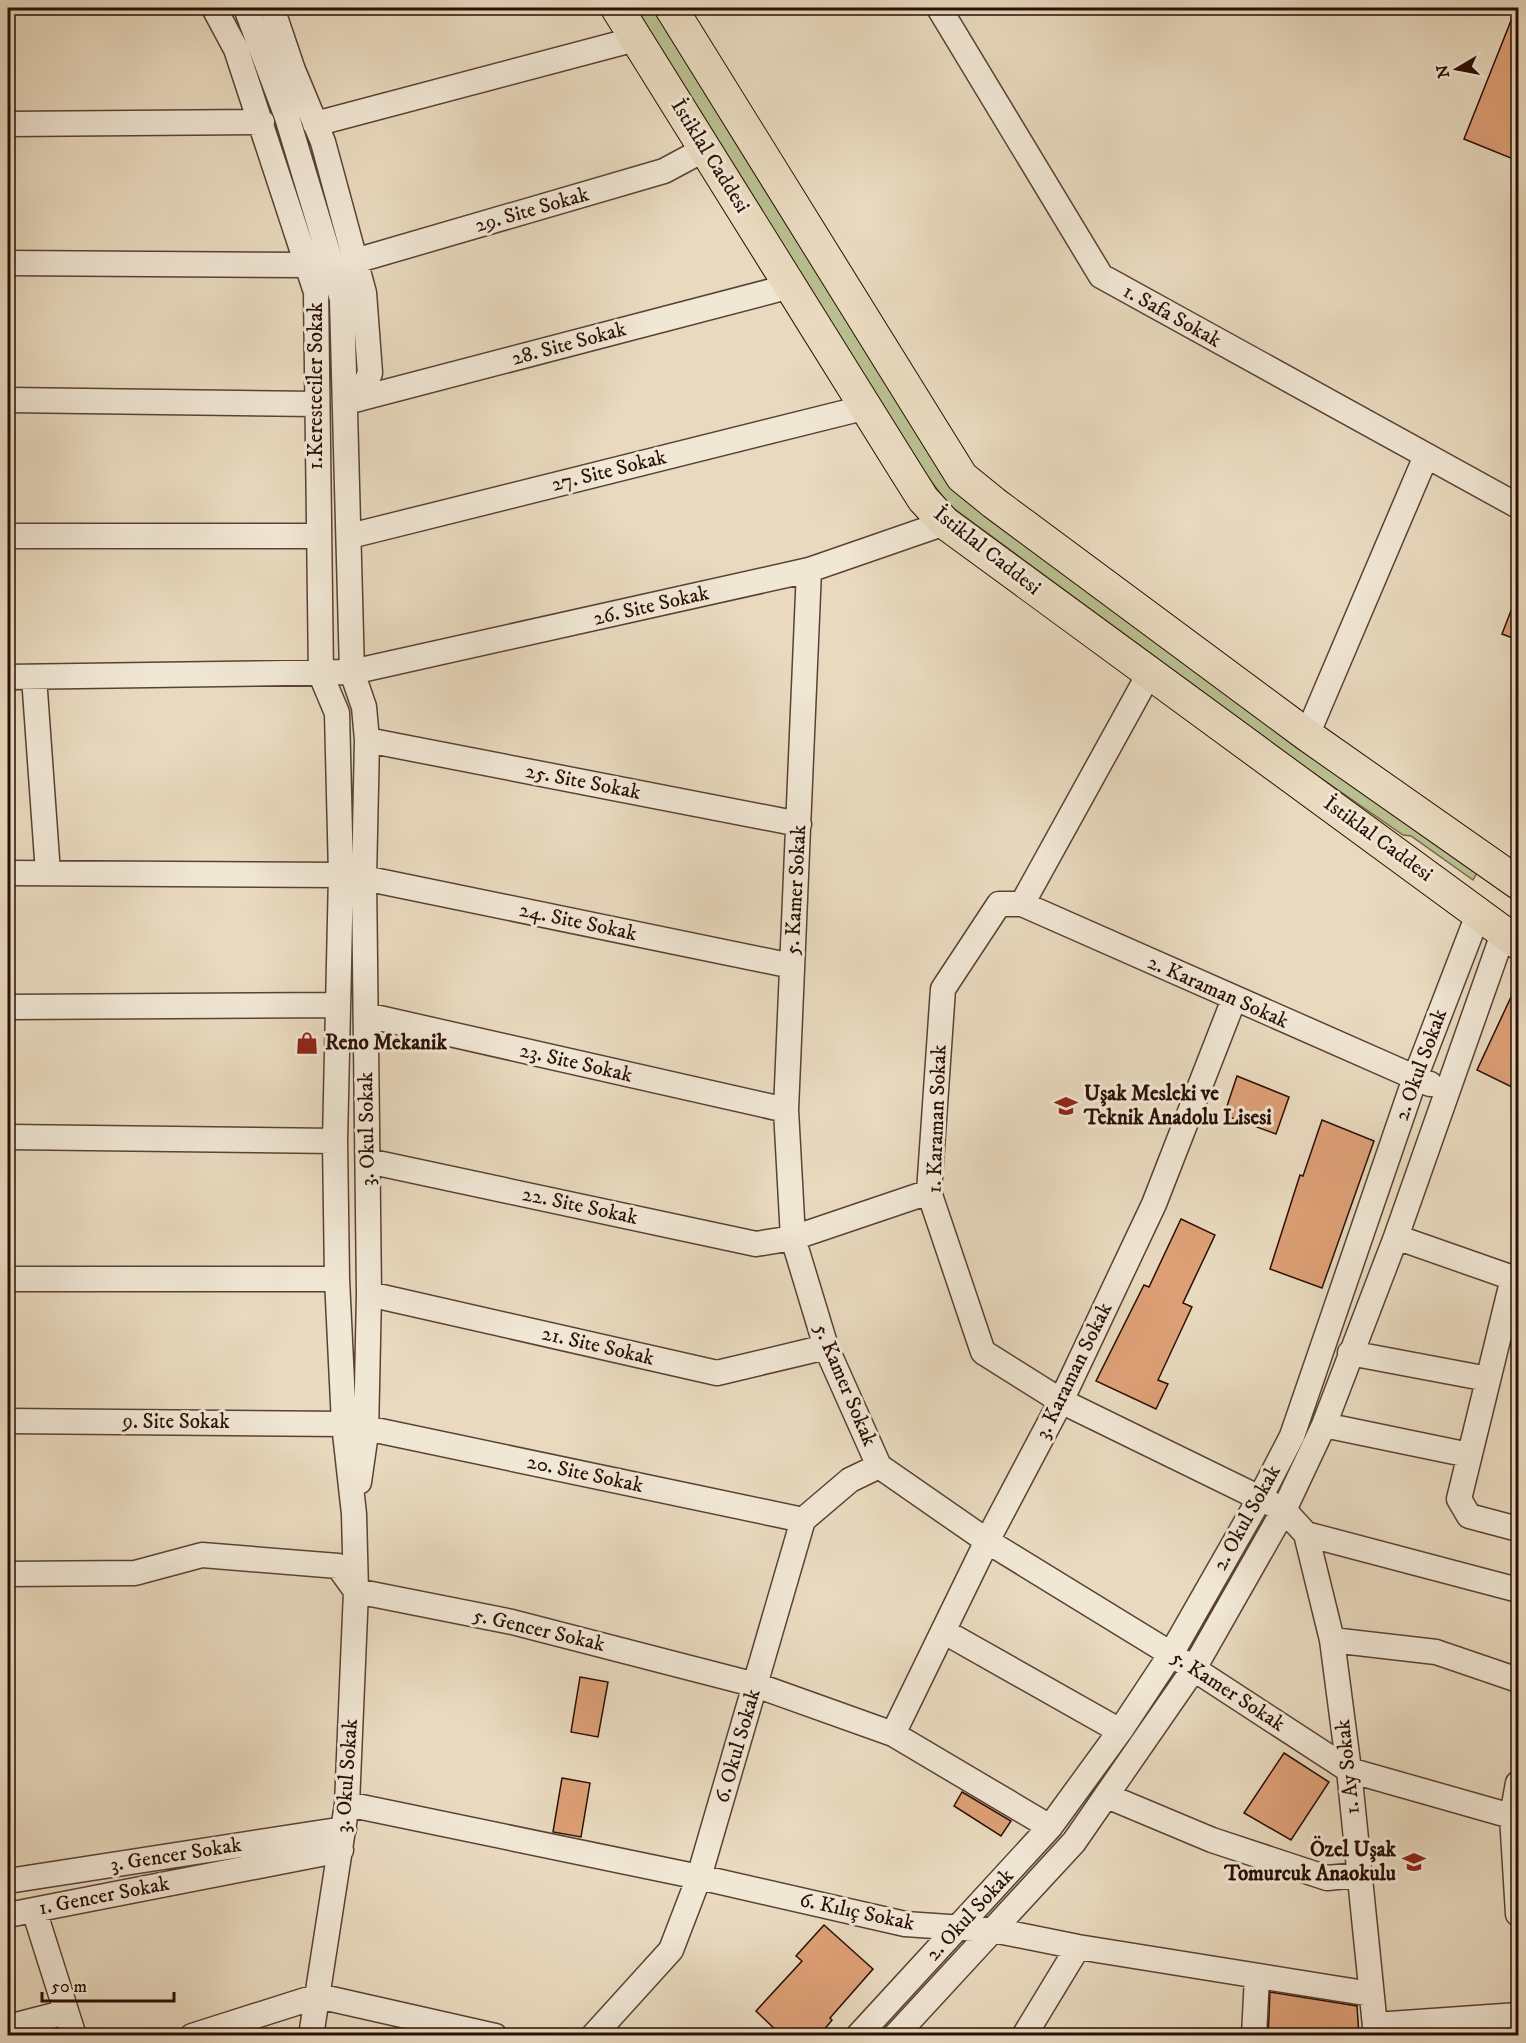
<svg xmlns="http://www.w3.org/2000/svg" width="1526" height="2043" viewBox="0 0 1526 2043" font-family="'IM FELL DW Pica',serif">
	<rect width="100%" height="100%" fill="#e9dabf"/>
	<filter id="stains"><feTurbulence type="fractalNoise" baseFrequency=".00333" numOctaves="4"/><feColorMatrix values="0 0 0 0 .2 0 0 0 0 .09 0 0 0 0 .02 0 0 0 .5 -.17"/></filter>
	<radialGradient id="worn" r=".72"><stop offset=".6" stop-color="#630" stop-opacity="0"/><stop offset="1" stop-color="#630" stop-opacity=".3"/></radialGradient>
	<path fill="#b9bf90" stroke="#71674a" stroke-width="1.5" d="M636 8H656L946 475 1478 871 1473 880 1411 836 1403 835 1305 767 949 505 925 473 740 180Z"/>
	<path fill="#dea077" stroke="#290f05" stroke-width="1.5" d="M1516 8H1518V161L1464 139Z
		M1517 595H1518V640L1502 634Z
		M1518 982V1090L1477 1070Z
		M1237 1076 1289 1097 1276 1134 1224 1115Z
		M1322 1120 1374 1141 1322 1288 1270 1269 1300 1175 1303 1176Z
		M1181 1219 1215 1235 1183 1303 1192 1307 1158 1380 1168 1384 1156 1409 1096 1381 1144 1285 1149 1287Z
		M580 1677 608 1682 598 1737 571 1732Z
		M1284 1753 1329 1782 1291 1840 1244 1813Z
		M562 1778 590 1783 581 1837 553 1832Z
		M962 1792 1011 1821 1001 1836 954 1806Z
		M824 1925 873 1969 830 2018 832 2020 819 2036H782L756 2011 802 1961 796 1956Z
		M1270 1992 1357 2006 1359 2036H1268Z"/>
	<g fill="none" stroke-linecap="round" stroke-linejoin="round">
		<g stroke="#594234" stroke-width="27">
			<path id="minor" d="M214 8 236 49 316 292 321 675 337 713 341 875 335 1141 337 1279 344 1424 354 1514 356 1591 347 1804 311 2036
				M246 8 287 117 342 299 352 672 364 707 367 740 364 878 369 1294 366 1433 359 1482
				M272 8 293 70 323 142 364 293 370 373 359 399
				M939 8 1101 276 1518 506
				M8 124 262 122
				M315 124 636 39
				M355 261 664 171 705 149
				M8 263 308 265
				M8 400 316 404
				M347 402 791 286
				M8 536H317
				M350 536 867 407
				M809 570 786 1110 793 1238 826 1347 879 1466 987 1541 1171 1654 1349 1770 1518 1818
				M1149 674 1022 904H999L943 989 929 1192 983 1352 1061 1401 1284 1510 1306 1534 1332 1640 1349 1770 1376 2036
				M8 677 352 672 809 570 945 523
				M34 677 48 873
				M1307 735 1426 456
				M367 740 799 824
				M8 873 341 875
				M364 878 792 966
				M1022 904 1430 1084
				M8 1007 337 1005
				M366 1015 786 1110
				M8 1137 335 1141
				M368 1161 756 1244 793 1238 929 1192
				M1396 1237 1513 1278 1518 1277
				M1513 1278 1459 1499 1469 1516 1518 1529
				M8 1279H337
				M369 1294 717 1373 826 1347
				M1350 1353 1488 1379
				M8 1421 344 1424
				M1324 1425 1469 1455
				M366 1428 803 1520
				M1306 1534 1518 1590
				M8 1574 135 1573 202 1555 338 1566 356 1591 512 1622 756 1685 893 1734 1050 1827
				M943 1631 1120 1731
				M1332 1640 1436 1652 1518 1680
				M893 1734 987 1541 1061 1401 1154 1204 1234 999
				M1518 1783 1512 1816 1518 1914
				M1107 1796 1212 1840 1327 1878 1359 1875
				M347 1804 699 1877 905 1924 993 1930 1078 1947 1371 1994
				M8 1881 344 1829
				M34 1910 74 2036
				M8 1915 341 1850
				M1375 2025 1518 2015
				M8 2027 66 2012
				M192 2036 318 1996 495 2036
				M593 2036 671 1950 699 1877 803 1520 850 1480 879 1466
				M858 2036 1050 1827 1120 1731 1171 1654 1260 1498 1292 1436 1415 1078 1479 912
				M895 2036 1074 1842 1193 1670 1284 1510 1324 1425 1396 1237 1504 931
				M1024 2036 1078 1947
				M1254 2036 1257 1976"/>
		</g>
		<g stroke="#290f05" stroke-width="34">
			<path id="major" d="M617 8 906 472 923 499 945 523 1518 943
				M671 8 962 477 994 503 1307 735 1518 883"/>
		</g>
		<use href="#minor" stroke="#f1e7d5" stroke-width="24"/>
		<use href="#major" stroke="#e9dabf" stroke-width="32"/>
	</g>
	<defs>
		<g id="shop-bare" transform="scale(1.8)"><path d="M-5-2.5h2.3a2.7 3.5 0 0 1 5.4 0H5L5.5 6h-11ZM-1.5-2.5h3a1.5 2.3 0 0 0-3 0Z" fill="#8f2418" stroke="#f1e7d5" stroke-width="2.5" paint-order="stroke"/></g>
		<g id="school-bare" transform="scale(1.8)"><path d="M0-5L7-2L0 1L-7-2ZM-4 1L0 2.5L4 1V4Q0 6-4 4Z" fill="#8f2418" stroke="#f1e7d5" stroke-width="2.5" paint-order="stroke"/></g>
	</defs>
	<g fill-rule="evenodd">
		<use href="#shop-bare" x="307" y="1043"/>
		<use href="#school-bare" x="1066" y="1106"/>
		<use href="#school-bare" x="1414" y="1862"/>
	</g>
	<g text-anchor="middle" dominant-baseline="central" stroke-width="6" stroke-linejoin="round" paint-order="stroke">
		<g font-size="21" fill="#290f05" stroke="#f1e7d5">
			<text transform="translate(710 156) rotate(58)">İstiklal Caddesi</text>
			<text transform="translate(532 210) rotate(-16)">29. Site Sokak</text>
			<text transform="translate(1172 316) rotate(29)">1. Safa Sokak</text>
			<text transform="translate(569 344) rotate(-15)">28. Site Sokak</text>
			<text transform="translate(316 386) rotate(-90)">1.Keresteciler Sokak</text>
			<text transform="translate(609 471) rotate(-14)">27. Site Sokak</text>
			<text transform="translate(987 551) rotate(38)">İstiklal Caddesi</text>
			<text transform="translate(651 606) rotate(-13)">26. Site Sokak</text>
			<text transform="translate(583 782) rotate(11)">25. Site Sokak</text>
			<text transform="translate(1378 839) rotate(36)">İstiklal Caddesi</text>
			<text transform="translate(796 890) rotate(-87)">5. Kamer Sokak</text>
			<text transform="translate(578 922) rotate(12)">24. Site Sokak</text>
			<text transform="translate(1218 992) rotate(24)">2. Karaman Sokak</text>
			<text transform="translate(576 1063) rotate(13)">23. Site Sokak</text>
			<text transform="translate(1421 1065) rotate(-70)">2. Okul Sokak</text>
			<text transform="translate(937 1119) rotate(-88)">1. Karaman Sokak</text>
			<text transform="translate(367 1129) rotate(-91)">3. Okul Sokak</text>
			<text transform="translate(580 1206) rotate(12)">22. Site Sokak</text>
			<text transform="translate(598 1346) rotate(13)">21. Site Sokak</text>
			<text transform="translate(1074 1371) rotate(-64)">3. Karaman Sokak</text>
			<text transform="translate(845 1385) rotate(67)">5. Kamer Sokak</text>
			<text x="176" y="1422">9. Site Sokak</text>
			<text transform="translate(585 1474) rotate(12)">20. Site Sokak</text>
			<text transform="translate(1247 1518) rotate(-61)">2. Okul Sokak</text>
			<text transform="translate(539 1630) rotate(13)">5. Gencer Sokak</text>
			<text transform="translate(1228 1691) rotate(33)">5. Kamer Sokak</text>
			<text transform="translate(738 1746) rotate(-74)">6. Okul Sokak</text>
			<text transform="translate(1348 1767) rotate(-96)">1. Ay Sokak</text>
			<text transform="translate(347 1776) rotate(-86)">3. Okul Sokak</text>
			<text transform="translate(176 1855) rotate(-9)">3. Gencer Sokak</text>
			<text transform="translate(104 1896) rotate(-11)">1. Gencer Sokak</text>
			<text transform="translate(857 1912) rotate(12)">6. Kılıç Sokak</text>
			<text transform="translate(970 1915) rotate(-47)">2. Okul Sokak</text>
		</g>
		<g font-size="21" font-weight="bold" fill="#290f05" stroke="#f1e7d5" text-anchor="start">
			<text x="325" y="1043">Reno Mekanik</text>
			<text x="1084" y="1094">Uşak Mesleki ve<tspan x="1084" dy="24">Teknik Anadolu Lisesi</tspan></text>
			<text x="1396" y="1850" text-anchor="end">Özel Uşak<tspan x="1396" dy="24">Tomurcuk Anaokulu</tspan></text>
		</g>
	</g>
	<rect width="1526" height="2043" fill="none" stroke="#e9dabf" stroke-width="30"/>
	<rect x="9" y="9" width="1508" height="2025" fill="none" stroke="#290f05" stroke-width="3"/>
	<rect x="15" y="15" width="1496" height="2013" fill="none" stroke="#290f05" stroke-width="1.5"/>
	<g transform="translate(1457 69) rotate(260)" stroke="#f1e7d5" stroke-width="4.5" paint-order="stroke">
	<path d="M0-4.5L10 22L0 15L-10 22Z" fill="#290f05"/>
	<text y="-9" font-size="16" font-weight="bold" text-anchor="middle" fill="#290f05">N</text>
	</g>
	<path d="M42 1992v9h132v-9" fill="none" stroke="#290f05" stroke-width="3"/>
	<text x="51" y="1992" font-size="18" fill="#290f05" stroke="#f1e7d5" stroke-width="4.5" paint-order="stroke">50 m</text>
	<rect width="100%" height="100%" filter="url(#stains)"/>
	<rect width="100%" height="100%" fill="url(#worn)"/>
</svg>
